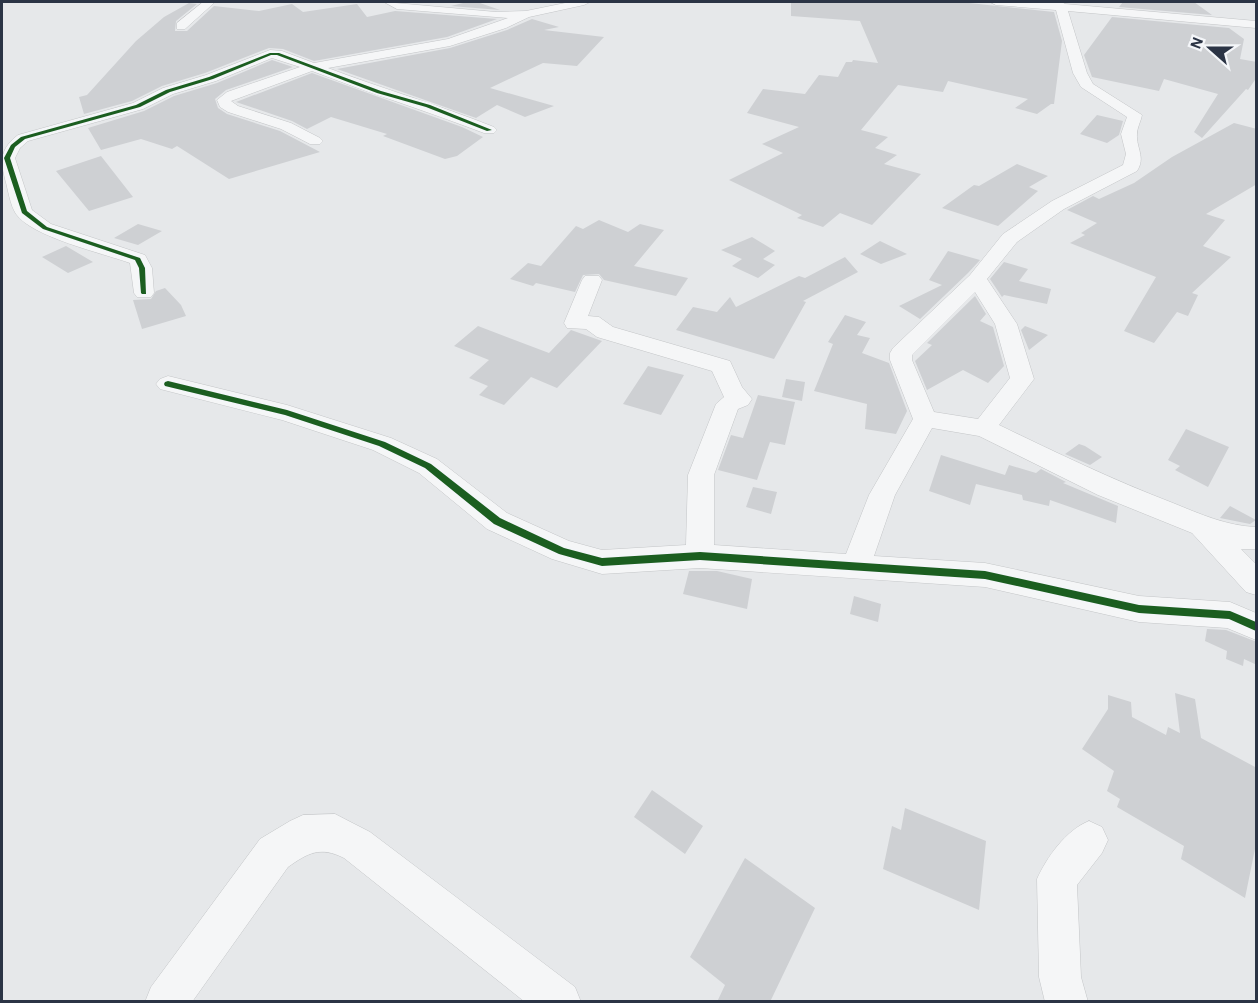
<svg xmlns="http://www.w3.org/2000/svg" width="1258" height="1003" viewBox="0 0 1258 1003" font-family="'Alegreya Sans',sans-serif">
	<rect width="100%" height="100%" fill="#e6e8ea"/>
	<path fill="#ced0d3" d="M467 2H477L500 10 451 6Z
		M791 2H960L1054 12 1062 41 1054 104H1051L1037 114 1015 108 1028 99 948 81 943 92 898 85 861 130 888 137 875 148 897 155 884 164 921 174 872 225 840 213 823 227 797 218 802 215 729 180 783 153 762 144 799 127 747 113 763 89 805 94 819 75 838 77 846 62H852L853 60 878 63 860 21 791 16Z
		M1123 2H1194L1212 15 1119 7Z
		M189 3 197 4 176 21 175 31H187L214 6 259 11 292 4 303 12 357 4 367 17 395 11 497 19 447 37 314 61 283 49 269 48 205 73 162 86 132 101 84 114 79 97 87 95 136 41 164 17Z
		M1112 17 1229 28 1244 39 1240 59 1257 62V77L1248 90 1246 89 1202 138 1194 132 1218 94 1164 79 1159 91 1092 77 1084 55Z
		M532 19 559 27 544 30 604 37 577 66 543 63 490 88 554 106 525 117 497 105 476 118 337 69 450 48 507 30Z
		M272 60 293 67 226 90 215 99 218 108 227 114 280 131 320 152 229 179 177 146 172 149 141 139 101 150 88 128 144 111 174 96 217 83Z
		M312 73 462 127 483 137 457 156 445 159 383 136 387 134 331 117 307 129 292 121 236 102Z
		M1097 115 1123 121 1119 135 1107 143 1080 134Z
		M1234 123 1257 129V184L1206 214 1225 220 1203 246 1231 257 1192 293 1198 295 1188 316 1177 312 1154 343 1124 331 1156 277 1070 243 1085 235 1081 233 1097 223 1067 210 1093 196 1099 199 1134 183 1172 157Z
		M101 156 133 197 89 211 56 171Z
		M1017 164 1048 176 1029 187 1038 191 998 226 942 208 974 185 979 186Z
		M599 220 628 232 640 224 664 230 634 266 688 278 676 296 604 280 599 274 583 275 575 292 536 283 533 286 510 279 528 263 541 266 576 226 583 229Z
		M138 224 162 231 138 245 114 238Z
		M752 237 775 251 763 259 775 265 758 278 732 266 742 259 721 250Z
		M880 241 907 254 881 264 860 254Z
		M66 246 93 262 68 273 42 257Z
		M948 251 980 260 968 273 920 319 899 306 942 285 929 280Z
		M845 257 858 272 803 301 806 302 774 359 676 330 693 307 717 312 730 297 736 307 799 276 805 278Z
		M1004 262 1028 269 1019 281 1051 289 1047 304 1004 295 1002 297 990 279Z
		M165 288 181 305 186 316 142 329 133 300 151 299 156 291Z
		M975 296 986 314 980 321 993 327 1004 366 988 383 963 370 927 390 915 361 932 345 927 343Z
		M845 315 866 322 857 335 870 338 862 353 889 363 907 411 896 434 865 429 867 404 814 391 833 344 828 342Z
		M478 326 549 353 571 330 602 341 557 388 531 377 504 405 479 395 488 386 469 378 489 360 454 346Z
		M1025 326 1048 335 1029 350 1021 330Z
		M648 366 684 375 661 415 623 404Z
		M786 379 805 382 802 401 782 397Z
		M758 395 795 402 785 445 770 442 757 480 718 470 731 435 743 438Z
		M1186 429 1229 447 1208 487 1175 470 1180 466 1168 460Z
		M1079 444 1085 446 1102 457 1090 465 1065 454Z
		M941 455 1005 475 1009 465 1036 473 1041 469 1066 482 1063 483 1118 506 1116 523 1050 500 1049 506 1023 500 1022 495 976 484 970 505 929 491Z
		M753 487 777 492 771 514 746 507Z
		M1230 506 1256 520 1250 524 1220 518Z
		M689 571H717L752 579 747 609 683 594Z
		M854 596 881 604 878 622 850 614Z
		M1207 629 1226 630 1257 642V665L1244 659 1243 666 1226 659 1227 651 1205 641Z
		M1175 693 1195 699 1201 738 1257 768V839L1245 898 1181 859 1184 846 1117 807 1120 799 1107 791 1114 771 1082 749 1108 709V695L1131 702 1132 717 1166 735 1168 727 1180 733Z
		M652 790 703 826 685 854 634 817Z
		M905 808 986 841 979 910 883 869 892 826 901 830Z
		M745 858 815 908 770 1002H717L725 985 690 957Z"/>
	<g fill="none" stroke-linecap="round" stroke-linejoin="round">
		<g stroke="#c4c6c8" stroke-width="1">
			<path id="minor" d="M203 2H215L185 29H177V23Z
				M384 2 496 12 526 11 570 2H590L584 5 529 17 506 28 450 46 328 68C383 89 439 105 494 127L497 130 494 133H484C427 111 369 93 312 71L231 101 238 106 291 123 320 138 323 141 320 144H310L281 129 228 112 220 107 217 100 227 92 300 67 272 58 216 81 173 94 143 109 28 141 20 148 15 158 32 210 51 224 145 255 152 268 154 293 151 297H137L134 293 130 263C102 253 32 237 16 214 10 205 8 189 5 179 0 159 1 148 18 135L133 103 163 88 206 75 270 50 282 51 314 63 448 39 508 18 397 9Z
				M990 2H1062L1065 4 1256 21V28L1068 11 1087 73 1093 84 1142 115C1141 121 1137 128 1137 134 1136 148 1146 157 1137 171L1064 209 1017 242 987 279 1017 324 1034 379 999 425C1057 453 1113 480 1173 503 1200 514 1227 526 1256 527V549H1241L1256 564V595L1246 592 1192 533 1098 495 979 436 932 428 895 495 874 556 985 563 1139 596 1230 602 1256 613V640L1227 628 1139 622 985 587 700 568 602 574 552 559 487 529 419 473 373 450 282 420 160 389 156 384 160 379 168 376 287 405 391 438 437 459 507 513 569 541 602 550 686 545 688 475 716 404 724 397 712 371 597 337 586 329 567 328 564 323 582 280 585 276H599L602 280 588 316 599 317 613 327 730 361 742 387 752 399 748 405 738 409 714 475V545L846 554 869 495 913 419 890 360V353L893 348 970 275 1003 234 1052 201 1123 165 1126 154 1121 134 1127 117 1081 87 1073 73 1056 10 996 5ZM975 292 995 324 1010 378 978 419 934 412 912 360V355Z
				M335 814 370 832 575 987 581 1002H525L344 858C320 846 308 853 288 867L192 1002H145L151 987 260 839 290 821 303 815Z
				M1089 821 1102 827 1108 840 1102 853 1077 885 1081 977 1088 1002H1045L1039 977 1037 879C1047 857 1066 830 1089 821Z"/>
		</g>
		<use href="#minor" fill="#f5f6f7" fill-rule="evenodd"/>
		<g stroke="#f4f6f9" stroke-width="4">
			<path id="cycleway" d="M270 53H279L381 91 430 105 492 130 487 131 426 107 377 93 277 55H271L213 79 170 92 140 107 25 139 15 147 10 158 27 211 47 227 140 258 145 268 146 294H142L141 293 139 268 135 260 43 229 22 213 4 158 11 145 21 137 136 105 166 90 209 77Z
				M168 381 287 410 385 442 431 464 500 518 564 548 602 558 700 552 985 571 1139 605 1230 611 1256 622V631L1229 619 1139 613 985 579 700 560 602 566 559 554 494 524 425 468 379 446 285 415 165 386 164 384 165 382Z"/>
		</g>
		<use href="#cycleway" fill="#1b5e20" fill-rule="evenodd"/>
	</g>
	<rect width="1258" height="1003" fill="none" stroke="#2b3445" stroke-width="6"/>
	<g transform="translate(1210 48) rotate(291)" stroke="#f4f6f9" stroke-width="4.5" paint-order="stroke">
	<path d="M0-4.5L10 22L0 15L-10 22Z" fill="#2b3445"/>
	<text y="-9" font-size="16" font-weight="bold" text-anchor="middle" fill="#2b3445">N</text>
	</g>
</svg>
